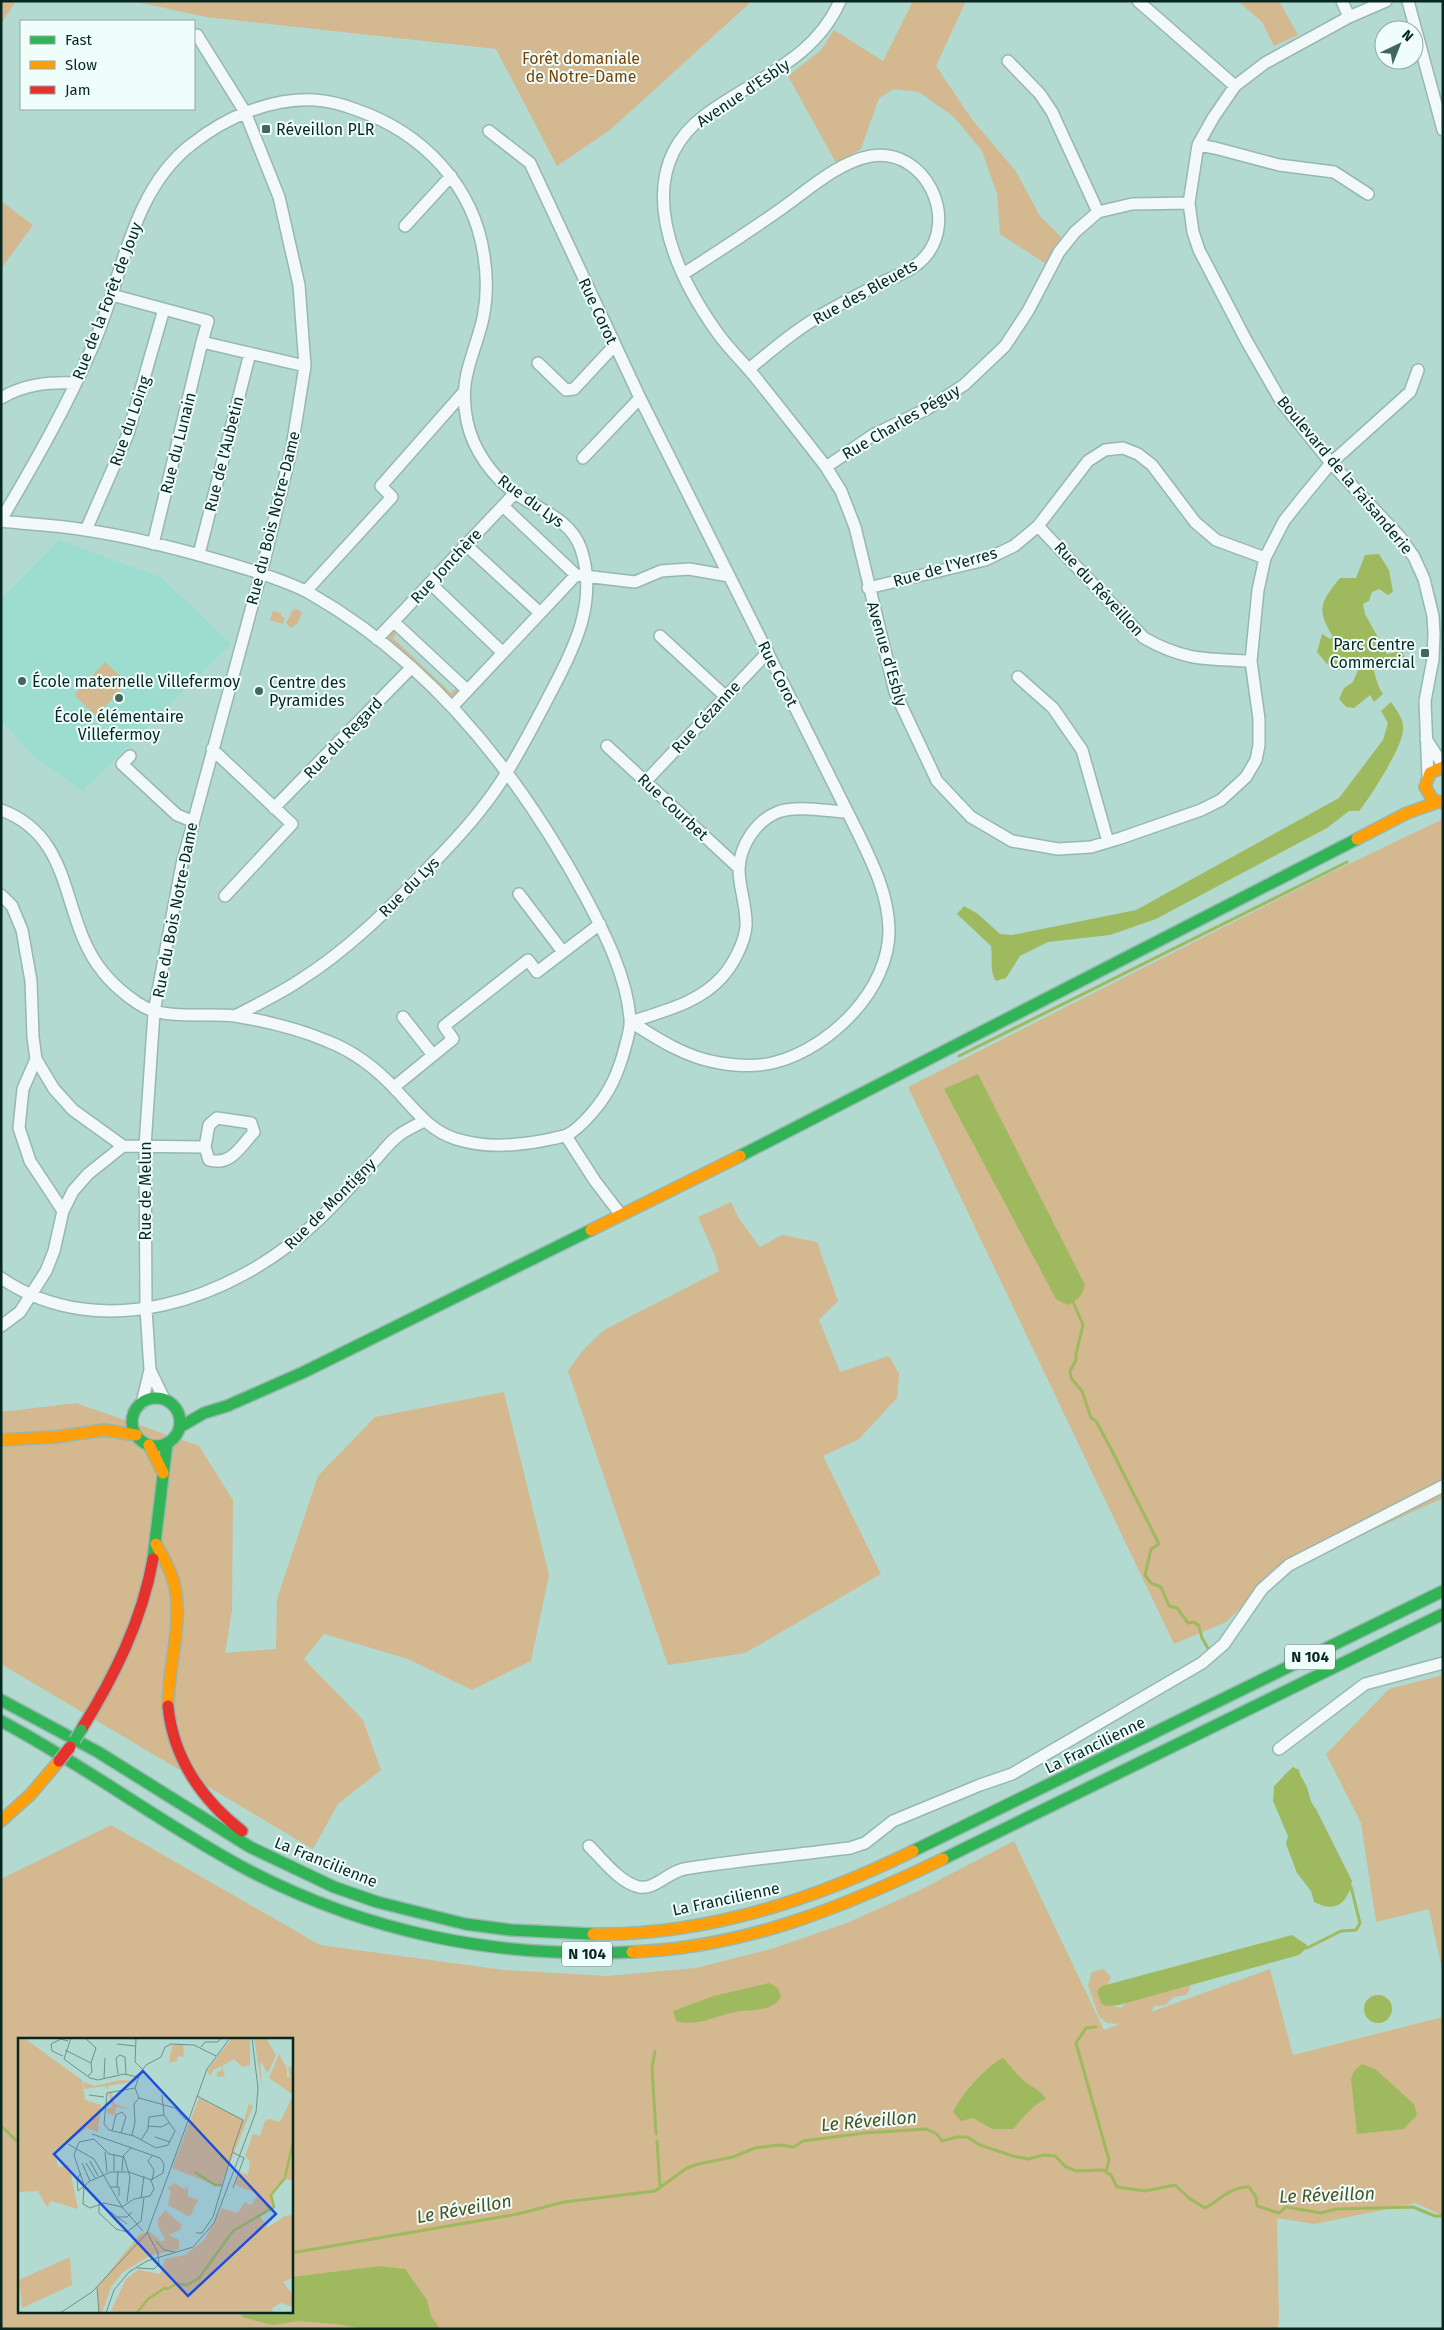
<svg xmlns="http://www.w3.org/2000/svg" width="1444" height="2330" viewBox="0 0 1444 2330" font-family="'Fira Sans',sans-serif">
	<rect width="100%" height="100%" fill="#b2dad1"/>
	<path fill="#9dddcf" d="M59 540 161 577 231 644 83 791 36 759 1 720V599Z"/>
	<path fill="#d4b890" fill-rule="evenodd" d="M1 1H16L1 24Z
		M132 1H752L610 130 557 166 496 49 206 17Z
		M913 1H966L936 66 973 121 1015 170 1040 216 1061 237 1046 264 1000 234 997 194 982 151 954 117 919 92 894 89 879 98 861 149 836 163 788 76 821 50 834 30 883 61Z
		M1238 1H1279L1298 35 1274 46 1262 22Z
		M1 201 33 225 1 269Z
		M296 609 302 612 298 623 291 628 286 623 293 610Z
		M273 611 281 613V616L285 618 283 624 270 620Z
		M392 630 398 631 393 638 451 693 457 687 462 689 456 698 447 696 412 660 389 641V634Z
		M105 662 128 683 96 716 74 695Z
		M1443 819V1498L1274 1575 1226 1622 1174 1644 908 1087 1330 873Z
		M731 1202 739 1219 760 1247 782 1235 817 1242 838 1301 819 1320 840 1372 889 1356 899 1374 897 1398 859 1439 823 1456 881 1574 745 1653 668 1665 568 1371 583 1350 604 1330 719 1271 715 1256 698 1217Z
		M504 1392 549 1575 531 1661 472 1690 408 1659 324 1634 304 1659 363 1720 381 1770 338 1804 313 1849 1 1664V1412L76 1403 199 1446 233 1500 232 1610 225 1653 276 1649 277 1599 318 1476 375 1417Z
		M1443 1675V1974L1429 1909 1376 1922 1361 1823 1326 1754 1389 1689Z
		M111 1825 320 1945 504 1970 607 1976 696 1968 771 1949 847 1923 918 1891 1014 1841 1104 2030 1119 2024 1107 2023 1099 2017 1088 1985 1092 1972 1103 1969 1111 1977 1108 1984 1100 1991 1105 2003 1121 2008 1137 1992 1191 1985 1187 1995 1173 1997 1166 2005 1154 2006 1151 2012 1270 1969 1293 2055 1443 2017V2216L1416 2203 1315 2224 1277 2218 1279 2322 1277 2329H1V1879ZM19 2039H291V2311H19Z"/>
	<path fill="#9fba5e" d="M1379 554 1389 570 1393 592 1388 595 1379 589 1372 592 1369 601 1363 604 1365 614 1387 654 1402 651 1405 659 1398 663 1384 659 1371 664C1376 674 1376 684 1383 694L1374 702 1370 695 1354 708 1346 707 1339 699 1344 688 1353 682 1360 665 1356 663 1338 670 1326 663 1317 652 1322 634 1330 639 1333 637C1316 609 1320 603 1340 578H1356L1365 555Z
		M1391 702C1397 711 1404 719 1403 730 1403 746 1370 798 1359 811H1349L1327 828 1156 919 1110 935 1048 942 1020 956 1006 978 996 981C989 970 993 959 991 946L957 914 964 906 978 914 1000 934 1012 935 1136 910 1339 798 1383 740 1388 723 1381 711Z
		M978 1074 1085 1285C1083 1295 1077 1301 1067 1305L1056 1299 944 1089Z
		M1293 1767 1299 1770C1300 1777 1303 1779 1306 1785 1310 1794 1309 1801 1316 1809L1352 1881C1348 1904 1335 1913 1314 1902L1311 1891 1297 1873 1291 1857 1286 1844 1288 1836 1273 1801 1274 1786C1281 1780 1285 1773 1293 1767Z
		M1292 1935 1307 1945V1948L1299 1955 1119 2005 1105 2006 1101 2003 1097 1991 1102 1986Z
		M769 1983 778 1988 781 1997C779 1999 778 2001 776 2003 768 2010 752 2010 742 2011 719 2013 700 2028 676 2021L673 2011 714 1996Z
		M1364 2009a14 14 0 1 1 28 0a14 14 0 1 1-28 0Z
		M1003 2058C1010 2065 1015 2073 1022 2079 1030 2087 1040 2089 1046 2099 1031 2106 1024 2117 1013 2129H992L973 2118 961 2121 953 2112C960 2096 987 2065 1003 2058Z
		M1362 2064 1375 2069 1414 2104 1417 2115 1404 2129 1357 2134 1351 2079 1354 2071Z
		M381 2266 405 2269 427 2300 431 2316 440 2329H366L336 2324 298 2321 272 2325 242 2317 240 2311H291V2277Z"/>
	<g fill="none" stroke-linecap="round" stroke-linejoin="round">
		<path stroke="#9fba5e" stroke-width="3" d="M959 1056 1347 862
			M1073 1302 1083 1325 1076 1354V1360L1070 1371 1071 1378 1082 1391 1091 1418 1096 1421 1111 1449 1159 1544 1151 1549 1145 1575 1151 1583 1161 1587 1169 1606 1177 1608 1188 1623 1194 1622 1199 1626 1202 1638 1209 1650
			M1307 1948 1341 1931 1356 1930 1360 1923 1351 1887
			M1096 2027 1086 2028 1076 2043 1109 2160 1106 2172
			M655 2051 652 2067 656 2134
			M1 2126 19 2143
			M657 2141 660 2187
			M291 2253 518 2214 564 2202 655 2191 687 2168 698 2164 733 2157 755 2148 779 2145 794 2147 803 2141 864 2133 926 2129 937 2134 942 2141 957 2137H967L980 2145 1013 2156 1028 2159 1044 2155 1055 2156 1066 2167 1076 2171 1103 2170 1111 2175 1117 2187 1145 2191 1175 2185 1190 2199 1205 2208C1220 2200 1231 2186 1249 2187L1256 2197 1257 2206 1279 2213 1286 2207 1321 2213 1336 2209 1413 2207 1435 2216H1443"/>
		<g stroke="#97b7b0" stroke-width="14">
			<path id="street" d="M840 1C814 61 753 79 704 116 628 174 674 273 719 335 730 350 744 363 756 378 779 407 803 437 826 467L841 491 855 527 895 692 937 781 971 817 1012 841 1058 849 1091 847 1121 838 1201 810 1221 800 1246 777 1256 760 1259 745V719L1251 661 1258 590 1265 558 1284 521 1299 502 1331 463 1410 392 1418 370
				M1138 1 1235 86
				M1342 1 1349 17
				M1386 1 1349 17 1265 63 1235 86 1213 118 1198 145 1189 203 1193 232 1199 250 1246 340 1281 401 1331 463 1400 537 1414 557 1424 579 1433 616 1434 634 1433 659 1425 701 1428 777
				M1408 1 1443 130
				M1008 61 1040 94 1052 112 1098 212
				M489 131 530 163 640 398 858 833C873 864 888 894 889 929 890 989 831 1047 776 1062 759 1067 738 1066 720 1063 687 1058 659 1040 631 1022
				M1198 145 1215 148 1279 165 1334 172 1368 194
				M405 226 451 176
				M683 274C716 253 748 232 781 209 808 190 838 162 871 156 925 147 960 219 924 258 914 269 899 275 885 281 862 293 837 305 815 319 791 333 770 352 749 369
				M112 295 208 321 202 342 305 366
				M538 363 566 390 574 389 614 346
				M1 398C25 384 48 382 76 383
				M583 458 640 398
				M826 467 873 435 927 409 964 385 1005 346 1028 311 1059 252 1075 232 1098 212 1132 204 1189 203
				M503 506 576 575
				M1 520C34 464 66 408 92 348 122 281 130 191 192 144 226 117 270 98 315 100 329 101 344 105 357 110 423 133 474 186 484 256 487 275 487 299 483 318 474 358 458 377 467 421 473 450 492 476 515 493 539 510 571 519 581 549 598 601 575 647 551 692 536 721 521 750 504 777 484 809 457 839 430 866 390 908 347 951 297 982 277 995 256 1005 235 1016
				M1 521C27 524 53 525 79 529 135 537 192 552 247 569 268 576 292 583 311 594 432 663 521 777 586 898 605 934 627 977 630 1019 631 1027 628 1036 626 1044 619 1071 611 1091 592 1113 585 1121 577 1130 567 1135 559 1138 549 1139 541 1141 511 1146 486 1148 456 1139 430 1131 415 1110 397 1091 378 1070 353 1051 327 1041 299 1029 265 1021 235 1016 210 1013 183 1018 158 1012 140 1009 114 986 103 972 59 919 77 838 1 810
				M1038 526 1144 638C1185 661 1206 659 1251 661
				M86 530 128 434 164 309
				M153 544 202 342
				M466 545 540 613
				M199 554 250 353
				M430 583 503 653
				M868 588 985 560 1014 546 1038 526 1088 461 1105 450 1123 448 1138 454 1152 465 1195 522 1216 540 1265 558
				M306 591 392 497 381 486 463 393
				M394 622 467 690
				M660 636 725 696
				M377 639 515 493
				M1018 677 1053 708 1082 750 1108 842
				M452 707 576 575 635 582 661 571 689 569 729 576
				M1426 739 1443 765
				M607 746 739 868
				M212 749 292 824 225 896
				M130 756 122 764 177 815 192 821
				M645 782 768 652
				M274 808 411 668
				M519 894 563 952
				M1 895 12 906 22 930 31 981 33 1037 36 1059 23 1089 19 1128 30 1161 63 1211
				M403 1017 433 1055
				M631 1022C663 1011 699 1003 722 977 733 965 745 942 746 926 747 907 739 888 739 869 740 845 756 821 778 812 795 805 828 811 847 812
				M36 1059 54 1089 73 1110 123 1146 205 1147
				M394 1087 453 1039 444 1026 528 960 537 972 600 924
				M217 1118 251 1123 254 1132C240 1147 231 1166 209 1160L205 1147 209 1125Z
				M566 1136 595 1181 621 1215
				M1 1278C101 1346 233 1299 314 1224 336 1204 356 1180 377 1158 383 1151 390 1142 398 1136 405 1130 415 1126 424 1121
				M1 1326 20 1312 46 1271 54 1251 63 1211 73 1191 88 1174 123 1146
				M150 1370 164 1399
				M142 1403 150 1370 146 1309 145 1146 154 1012 182 864 264 562 292 447 305 366 299 285 279 197 245 112 197 35
				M1279 1749 1365 1684 1443 1663
				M589 1846C603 1860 619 1882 639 1887 655 1890 668 1872 684 1869 739 1860 795 1855 850 1848L865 1843 893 1821 980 1785 1012 1774 1202 1663 1224 1644 1262 1589 1289 1565 1443 1486"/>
		</g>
		<g stroke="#97b7b0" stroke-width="14">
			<path id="fast" d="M740 1156 1357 839
				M132 1422a24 24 0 1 1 48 0a24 24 0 1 1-48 0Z
				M180 1427 204 1413 227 1406 304 1372 591 1230
				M153 1559 167 1443
				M1 1700 98 1752 250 1847 334 1887 377 1902 465 1924 511 1930 593 1934
				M1 1721C86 1766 162 1824 246 1869 368 1933 495 1958 632 1952
				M913 1851 1443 1591
				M943 1859 1443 1614"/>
		</g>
		<g stroke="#97b7b0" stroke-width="14">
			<path id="slow" d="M1443 767 1430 773 1425 787 1433 800 1443 803
				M1357 839 1407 813 1438 802
				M591 1230 740 1156
				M1 1440 55 1437 105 1430 136 1435
				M149 1445 163 1473
				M156 1544C163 1556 170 1569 174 1583 184 1622 168 1666 168 1706
				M1 1821 30 1795 59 1761
				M593 1934C704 1936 814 1900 913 1851
				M632 1952C744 1948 844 1907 943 1859"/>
		</g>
		<g stroke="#97b7b0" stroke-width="14">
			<path id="jam" d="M168 1706C173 1758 202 1800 242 1831
				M81 1730C114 1677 142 1621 153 1559"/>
		</g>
		<use href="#street" stroke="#f3f9f8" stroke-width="11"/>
		<use href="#fast" stroke="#30b455" stroke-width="11"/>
		<use href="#slow" stroke="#ff9f0a" stroke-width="11"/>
		<use href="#jam" stroke="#e5322d" stroke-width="11"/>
		<g stroke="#97b7b0" stroke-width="14" stroke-linecap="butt">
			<path id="fast-bridge" d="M75 1740 81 1730"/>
		</g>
		<g stroke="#97b7b0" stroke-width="14" stroke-linecap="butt">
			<path id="jam-bridge" d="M59 1761 70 1747"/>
		</g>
		<use href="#fast-bridge" stroke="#30b455" stroke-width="11"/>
		<use href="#jam-bridge" stroke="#e5322d" stroke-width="11"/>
	</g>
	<g fill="#43665f" stroke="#f0fefb" stroke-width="2">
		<rect x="261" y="124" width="10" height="10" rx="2.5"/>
		<rect x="1420" y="648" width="10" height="10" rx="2.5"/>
		<circle cx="22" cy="681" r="5"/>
		<circle cx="259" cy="691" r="5"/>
		<circle cx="119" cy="698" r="5"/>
	</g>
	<g text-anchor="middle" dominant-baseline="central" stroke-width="4" stroke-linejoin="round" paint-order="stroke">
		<g fill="#f0fefb" stroke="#4d6862" stroke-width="1">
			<rect x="1285" y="1644.5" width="50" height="25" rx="4"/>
			<rect x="562" y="1941.5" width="50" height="25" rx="4"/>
		</g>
		<g font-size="15" font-weight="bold" fill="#072721">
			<text x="1310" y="1657">N 104</text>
			<text x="587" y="1954">N 104</text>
		</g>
		<g font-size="16" fill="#7e4200" stroke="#f0fefb">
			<text x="581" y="58">Forêt domaniale<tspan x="581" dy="18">de Notre-Dame</tspan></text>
		</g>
		<g font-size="16" fill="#072721" stroke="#f0fefb">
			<text transform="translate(743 93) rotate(-34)">Avenue d'Esbly</text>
			<text transform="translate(865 292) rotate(-29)">Rue des Bleuets</text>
			<text transform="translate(107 301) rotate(-69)">Rue de la Forêt de Jouy</text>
			<text transform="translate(598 311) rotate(65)">Rue Corot</text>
			<text transform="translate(130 421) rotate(-71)">Rue du Loing</text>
			<text transform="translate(901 422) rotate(-30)">Rue Charles Péguy</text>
			<text transform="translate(178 443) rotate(-76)">Rue du Lunain</text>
			<text transform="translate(224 454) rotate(-76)">Rue de l'Aubetin</text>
			<text transform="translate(1345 475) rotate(50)">Boulevard de la Faisanderie</text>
			<text transform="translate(531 501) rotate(36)">Rue du Lys</text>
			<text transform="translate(273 518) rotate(-76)">Rue du Bois Notre-Dame</text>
			<text transform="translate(446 566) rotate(-47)">Rue Jonchère</text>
			<text transform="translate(945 567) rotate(-16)">Rue de l'Yerres</text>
			<text transform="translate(1099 589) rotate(47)">Rue du Réveillon</text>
			<text transform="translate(887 654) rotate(74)">Avenue d'Esbly</text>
			<text transform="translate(778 674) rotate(64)">Rue Corot</text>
			<text transform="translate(706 717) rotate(-47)">Rue Cézanne</text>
			<text transform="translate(343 738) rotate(-46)">Rue du Regard</text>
			<text transform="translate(673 807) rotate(43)">Rue Courbet</text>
			<text transform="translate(409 887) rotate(-45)">Rue du Lys</text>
			<text transform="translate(175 910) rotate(-79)">Rue du Bois Notre-Dame</text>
			<text transform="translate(145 1191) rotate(-90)">Rue de Melun</text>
			<text transform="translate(330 1204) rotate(-45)">Rue de Montigny</text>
			<text transform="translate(1095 1745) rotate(-26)">La Francilienne</text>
			<text transform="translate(326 1862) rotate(22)">La Francilienne</text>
			<text transform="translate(726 1899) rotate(-12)">La Francilienne</text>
		</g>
		<g font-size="16" fill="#072721" stroke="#f0fefb" text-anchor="start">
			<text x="276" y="129">Réveillon PLR</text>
			<text x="1415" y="644" text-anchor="end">Parc Centre<tspan x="1415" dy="18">Commercial</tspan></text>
			<text x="32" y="681">École maternelle Villefermoy</text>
			<text x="269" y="682">Centre des<tspan x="269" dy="18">Pyramides</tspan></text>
			<text x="119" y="716" text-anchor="middle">École élémentaire<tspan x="119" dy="18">Villefermoy</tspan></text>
		</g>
		<g font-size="18" font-style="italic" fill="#4a5323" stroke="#f0fefb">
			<text transform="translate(869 2121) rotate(-5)">Le Réveillon</text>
			<text transform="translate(1327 2195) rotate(-2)">Le Réveillon</text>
			<text transform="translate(464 2209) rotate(-10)">Le Réveillon</text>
		</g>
	</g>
	<g transform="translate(18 2038)">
		<rect width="275" height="275" fill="#b2dad1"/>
		<path d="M0 0H6L64 42 67 62 83 67 80 94 69 90 37 113 40 129 51 127 60 171 33 163 29 169 20 153 0 154ZM214 0H232V27L224 29 216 21 204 28 207 38 199 39V34L204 33 203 28 195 32 193 38 189 34 194 26ZM236 0H248L258 17 250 35 242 23 244 51ZM153 7V23L154 7H165L166 19 160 18 159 23 153 24 151 28ZM261 16 269 31V40L272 39 270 30 275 28 274 56 251 40ZM102 42 118 43 89 48 90 53 87 48 66 51 65 44 77 48ZM93 53 97 66 115 72 98 69 97 78 89 75V70L94 69 90 54ZM275 57V143L265 140 254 158 255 168 242 179 250 189 267 178 275 177V240L265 244 275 257V269L263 265 254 270 255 275H92L108 241 120 232 142 236 147 221 167 217 186 202 204 170 219 175 227 164 233 167 240 156 218 147V140L222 134 230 137 232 123 227 118 235 96 242 98 247 83 251 81 262 84ZM181 60 226 82 231 66 235 68 202 149 154 130ZM157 145 166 151 170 148V158L180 162 172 179 150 167 153 153 149 150ZM147 172 164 187 162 192 150 197 161 202V211L131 218 104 235 93 249 84 275H80V248L121 197 131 193 144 204 147 201 140 188V181ZM52 219 54 247 4 270 1 242Z" fill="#d4b890"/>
		<path fill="none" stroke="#9fba5e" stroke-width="2.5" d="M177 134 197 147H204M267 139 275 104M119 275 130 261 147 250 149 251 158 246 169 247 181 240 215 193 256 169 253 157 267 140"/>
		<path fill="none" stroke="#6e928b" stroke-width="1" d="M53 0 46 21 72 40 80 42 106 36 120 39M67 0 78 10 73 25 74 34 70 38M118 0 117 24 124 31M99 6 117 8M183 9 187 4H199L204 0M47 12 73 25M45 18 34 13 33 6 43 1 50 3M100 36 98 20 102 17 107 19 108 36M86 40 87 20M117 50 89 55 86 86 91 92 116 98 138 110 150 107 157 93 146 77 144 57M71 57 86 59M179 58 225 82 214 114 226 120 215 150M171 81 189 31 212 0M168 82 157 70 121 60 117 50 122 35 128 27 143 19 147 9 153 6 176 7 198 18M130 88 143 89 151 85M94 93 98 77 104 74 108 79 103 95M74 96 142 120 146 126 145 135 133 142M114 97 117 84 116 66 121 60M137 99 152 104M123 102 130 91 131 79 146 77M50 106 76 121 104 169 125 193M87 114 89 134M72 123 80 138M64 125 72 143M68 125 77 140M96 133V116M104 133 105 118 113 110M134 142 136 132 130 123 135 117M92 149H101V158M99 149 100 133M60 153 72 143 93 134H111L133 142 136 151 132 158 116 161 104 169M60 153 59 141 63 135M123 160 126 138M81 166V175L98 191 109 194 123 183 126 160M104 169 86 165 72 170 65 166 66 147 56 117 61 104 76 101 91 116 106 119 112 139 109 164M87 170 109 186M99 179H109L114 174M129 194 140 215 141 226 136 231M178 195H184L195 179 214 115M138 203 146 212 157 214M119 230 136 231M79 249 81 275M42 275 74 254 129 195 170 83M88 275 96 252 111 234 129 223 175 209 196 185 238 74 240 50 234 0"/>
		<path fill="#1d4ed8" fill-opacity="0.15" stroke="#1d4ed8" stroke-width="2.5" d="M125 33 258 176 170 258 36 116Z"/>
		<rect width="275" height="275" fill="none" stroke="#072721" stroke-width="2.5"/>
	</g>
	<rect width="1444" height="2330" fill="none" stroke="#072721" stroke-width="5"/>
	<rect x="20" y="20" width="175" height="90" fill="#f0fefb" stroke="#93a8a4"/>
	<rect x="30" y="36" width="25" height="8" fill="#30b455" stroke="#93a8a4"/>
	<text x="65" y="45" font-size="15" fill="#072721">Fast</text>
	<rect x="30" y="61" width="25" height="8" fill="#ff9f0a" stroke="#93a8a4"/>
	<text x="65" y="70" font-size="15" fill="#072721">Slow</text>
	<rect x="30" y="86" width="25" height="8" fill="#e5322d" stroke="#93a8a4"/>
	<text x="65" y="95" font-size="15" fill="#072721">Jam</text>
	<g transform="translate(1399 45) rotate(43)"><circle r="24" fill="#f0fefb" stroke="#93a8a4"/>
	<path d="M0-4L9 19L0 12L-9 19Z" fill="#43665f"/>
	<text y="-8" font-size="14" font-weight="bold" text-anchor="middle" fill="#072721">N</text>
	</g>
</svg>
